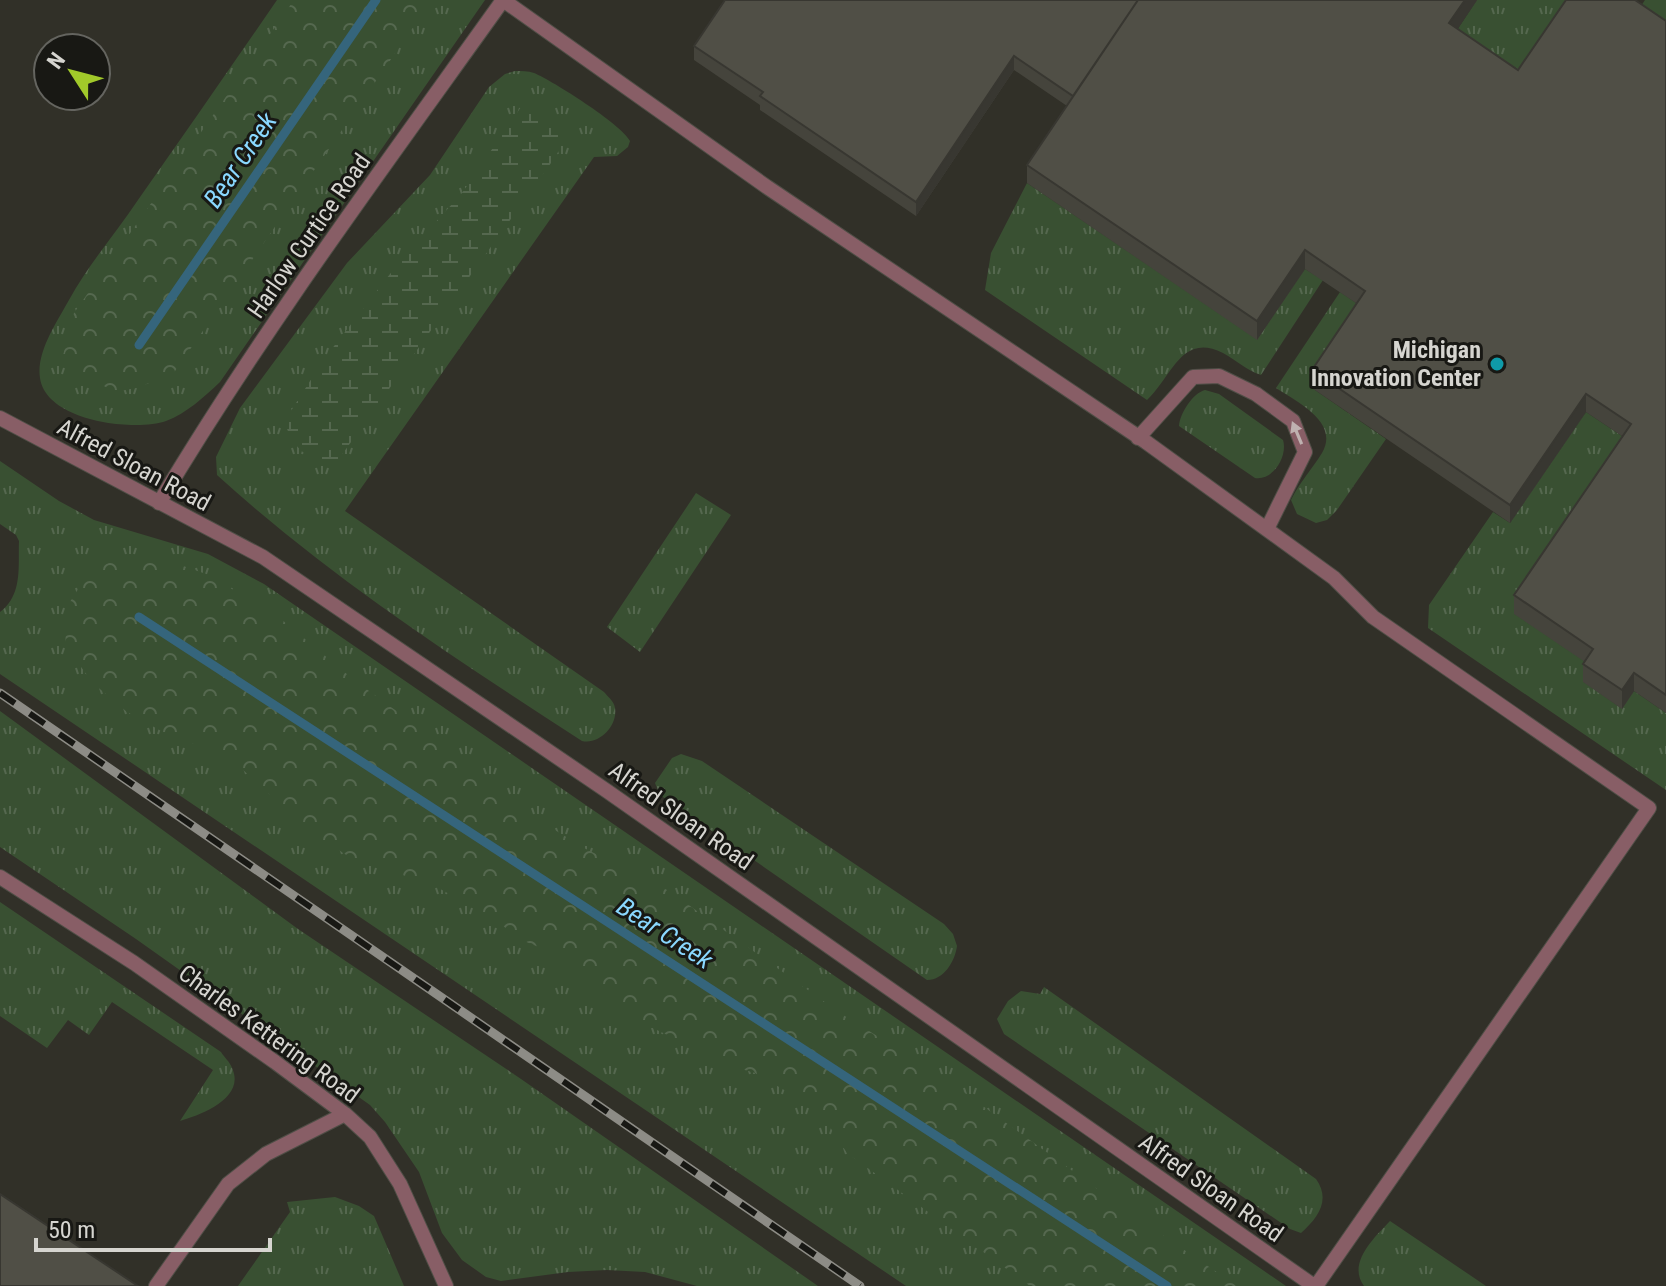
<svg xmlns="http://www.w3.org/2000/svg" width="1666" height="1286" viewBox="0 0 1666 1286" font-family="'Roboto Condensed',sans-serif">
	<defs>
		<pattern id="grass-tufts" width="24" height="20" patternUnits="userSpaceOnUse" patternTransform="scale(2)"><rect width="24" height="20" fill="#395032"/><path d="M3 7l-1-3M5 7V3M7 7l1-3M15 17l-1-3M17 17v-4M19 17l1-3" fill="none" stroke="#55684f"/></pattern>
		<pattern id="forest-crowns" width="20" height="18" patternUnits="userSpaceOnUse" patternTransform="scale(2)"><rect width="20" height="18" fill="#395032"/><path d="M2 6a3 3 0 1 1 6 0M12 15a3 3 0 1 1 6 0" fill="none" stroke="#55684f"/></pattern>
		<pattern id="wetland-marsh" width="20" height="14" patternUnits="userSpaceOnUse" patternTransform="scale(2)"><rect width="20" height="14" fill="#395032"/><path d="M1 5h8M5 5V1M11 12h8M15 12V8" fill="none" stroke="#55684f"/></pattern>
	</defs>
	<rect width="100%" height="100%" fill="#313028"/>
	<path fill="url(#grass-tufts)" d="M277 0H485L220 382C204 397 187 413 166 421 133 432 46 421 40 378 36 352 57 322 69 300 88 265 116 233 138 200 185 133 231 67 277 0Z
		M1477 0H1579L1518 89 1449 42Z
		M1645 0H1666V38L1635 15Z
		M515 71C521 71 528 71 534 73 553 81 621 124 630 141L628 147 617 156 594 157 345 511 604 692C608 697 614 701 615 708 618 726 599 745 582 741 456 659 329 577 217 475L216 457 240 408 347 263 430 175 489 87 505 74Z
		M1027 183 1257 339 1305 269 1323 280 1261 375C1246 370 1236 360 1223 353 1181 332 1172 377 1147 400L985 290 991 253Z
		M1340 292 1365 309 1312 388 1386 439 1337 510 1327 520 1316 523 1297 514 1291 500C1299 483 1312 469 1322 453 1340 422 1297 402 1276 388Z
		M1205 390 1219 394 1283 440C1288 456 1273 481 1255 478L1179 426C1180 413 1193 393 1205 390Z
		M1586 412 1631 442 1593 668 1584 682 1621 708 1634 691 1666 713V790L1428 628 1429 605 1493 512 1510 523Z
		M0 461 59 501 94 520 208 554 264 584 1286 1286H906L0 674V612C23 595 18 566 19 541L16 535 0 524Z
		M696 493 731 515 640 652 607 627Z
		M0 711 298 929 521 1079 818 1286H697L645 1272 607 1270 568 1272 501 1281 486 1277 462 1260 442 1233 419 1172 385 1122 370 1105 136 939 0 847Z
		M681 754 702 761 944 924 953 934 957 946C955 961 944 980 927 980L660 795 655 783 672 758Z
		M0 902 221 1052C224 1057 230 1062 232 1068 246 1098 201 1115 180 1121L213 1070 112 1002 89 1035 68 1020 47 1048 0 1016Z
		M1044 987 1316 1179C1331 1200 1318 1218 1301 1233L1290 1229 1004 1034 997 1019 1008 1001 1021 991 1040 994Z
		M335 1197 359 1206 374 1216 404 1286H238L290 1212 287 1202Z
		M1390 1221 1486 1286H1364C1347 1263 1374 1238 1390 1221Z"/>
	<path fill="url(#forest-crowns)" d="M294 0H432L173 374 136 388 115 392 61 363 74 313Z
		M128 554 169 561 209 575 281 619 354 680 458 756 545 824 586 849 669 891 840 1013 940 1075 1136 1217 1237 1286H1030L847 1153 824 1118 791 1094 755 1073 714 1061 676 1039 625 1015 592 991 565 958 524 941 489 916 433 885 351 858 308 830 241 768 205 748 163 732 127 712 94 684 65 646 68 605 89 572Z"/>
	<path fill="url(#wetland-marsh)" d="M521 107C548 113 573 125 556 156L336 463C304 457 297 453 284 422L324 359 397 265 462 193Z"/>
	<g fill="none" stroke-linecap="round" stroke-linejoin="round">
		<path stroke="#35657c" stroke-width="9" d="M139 345 376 0
			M139 617 1167 1286"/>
		<g stroke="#4f4e46" stroke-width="16">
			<path id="lane" d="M503 0 767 187 1146 442 1334 578 1373 617 1649 808 1316 1286
				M0 418 263 557 607 791 1314 1286
				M1138 438 1193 377 1219 376 1256 394 1293 421 1305 452 1267 529
				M159 503C263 329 385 165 503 0
				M0 877 134 963 275 1062 345 1114 370 1137 400 1184 446 1286
				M156 1286 228 1184 266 1154 345 1114"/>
		</g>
		<use href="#lane" stroke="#885e66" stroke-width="14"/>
		<g stroke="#8d8c86" stroke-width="9">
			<path id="rail" d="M0 693 860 1286"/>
		</g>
		<use href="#rail" stroke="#181814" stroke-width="6" stroke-dasharray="18" stroke-linecap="butt"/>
	</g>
	<path fill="#45443c" d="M725 0H1477L1457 29 1518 70 1666 21V713L1634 691 1622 709 1583 682V664L1585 662 1514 614V595L1622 436 1586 412 1510 523 1312 388V370L1356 303 1305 269 1257 340 1027 183V165L1067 106 1014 70 916 216 760 110V105L694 60V46Z"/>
	<path fill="#383731" d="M1465 0H1477L1449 42V23Z
		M1014 56V70L916 216V202Z
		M1305 250V269L1257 340V321Z
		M1586 394V412L1510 523V505Z
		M1634 673V691L1622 709V690Z"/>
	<path fill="#504f46" stroke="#383731" stroke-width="2" d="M725 0H1138L1073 96 1014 56 916 202 760 96 763 92 694 46Z
		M1138 0H1465L1449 23 1518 70 1566 0H1635L1666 21V695L1634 673 1622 690 1583 664 1593 649 1514 595 1631 424 1586 394 1510 505 1312 370 1365 291 1305 250 1257 321 1027 165Z
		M0 1194 138 1286H0Z"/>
	<defs><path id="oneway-solid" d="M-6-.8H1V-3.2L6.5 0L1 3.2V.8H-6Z" transform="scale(2)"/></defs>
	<use fill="#bfb1b0" href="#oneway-solid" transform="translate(1297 433) rotate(-113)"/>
	<circle fill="#0f9aa8" stroke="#181814" stroke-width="3" cx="1497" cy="364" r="8"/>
	<g text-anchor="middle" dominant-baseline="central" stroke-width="6" stroke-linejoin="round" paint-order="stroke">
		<g font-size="24" fill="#d6d5d0" stroke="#181814">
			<text transform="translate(309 236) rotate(-55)">Harlow Curtice Road</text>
			<text transform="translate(134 465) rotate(28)">Alfred Sloan Road</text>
			<text transform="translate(681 816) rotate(35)">Alfred Sloan Road</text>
			<text transform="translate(269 1034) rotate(36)">Charles Kettering Road</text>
			<text transform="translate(1211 1188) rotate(35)">Alfred Sloan Road</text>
		</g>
		<g font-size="24" font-weight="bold" fill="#d6d5d0" stroke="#181814" text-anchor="end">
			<text x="1481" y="350">Michigan<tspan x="1481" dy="28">Innovation Center</tspan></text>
		</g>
		<g font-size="26" font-style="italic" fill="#8ad8ff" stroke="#181814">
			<text transform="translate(240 160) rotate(-56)">Bear Creek</text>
			<text transform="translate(665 933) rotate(33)">Bear Creek</text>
		</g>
	</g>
	<g transform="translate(72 72) rotate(306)"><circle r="38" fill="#181814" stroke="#64645f" stroke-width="2"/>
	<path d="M0-6L14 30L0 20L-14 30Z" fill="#a1c92a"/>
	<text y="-12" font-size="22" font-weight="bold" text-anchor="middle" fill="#d6d5d0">N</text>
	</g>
	<path d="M36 1238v12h234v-12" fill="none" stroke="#d6d5d0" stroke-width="4"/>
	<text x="48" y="1238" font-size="24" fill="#d6d5d0" stroke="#181814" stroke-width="6" paint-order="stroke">50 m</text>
</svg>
